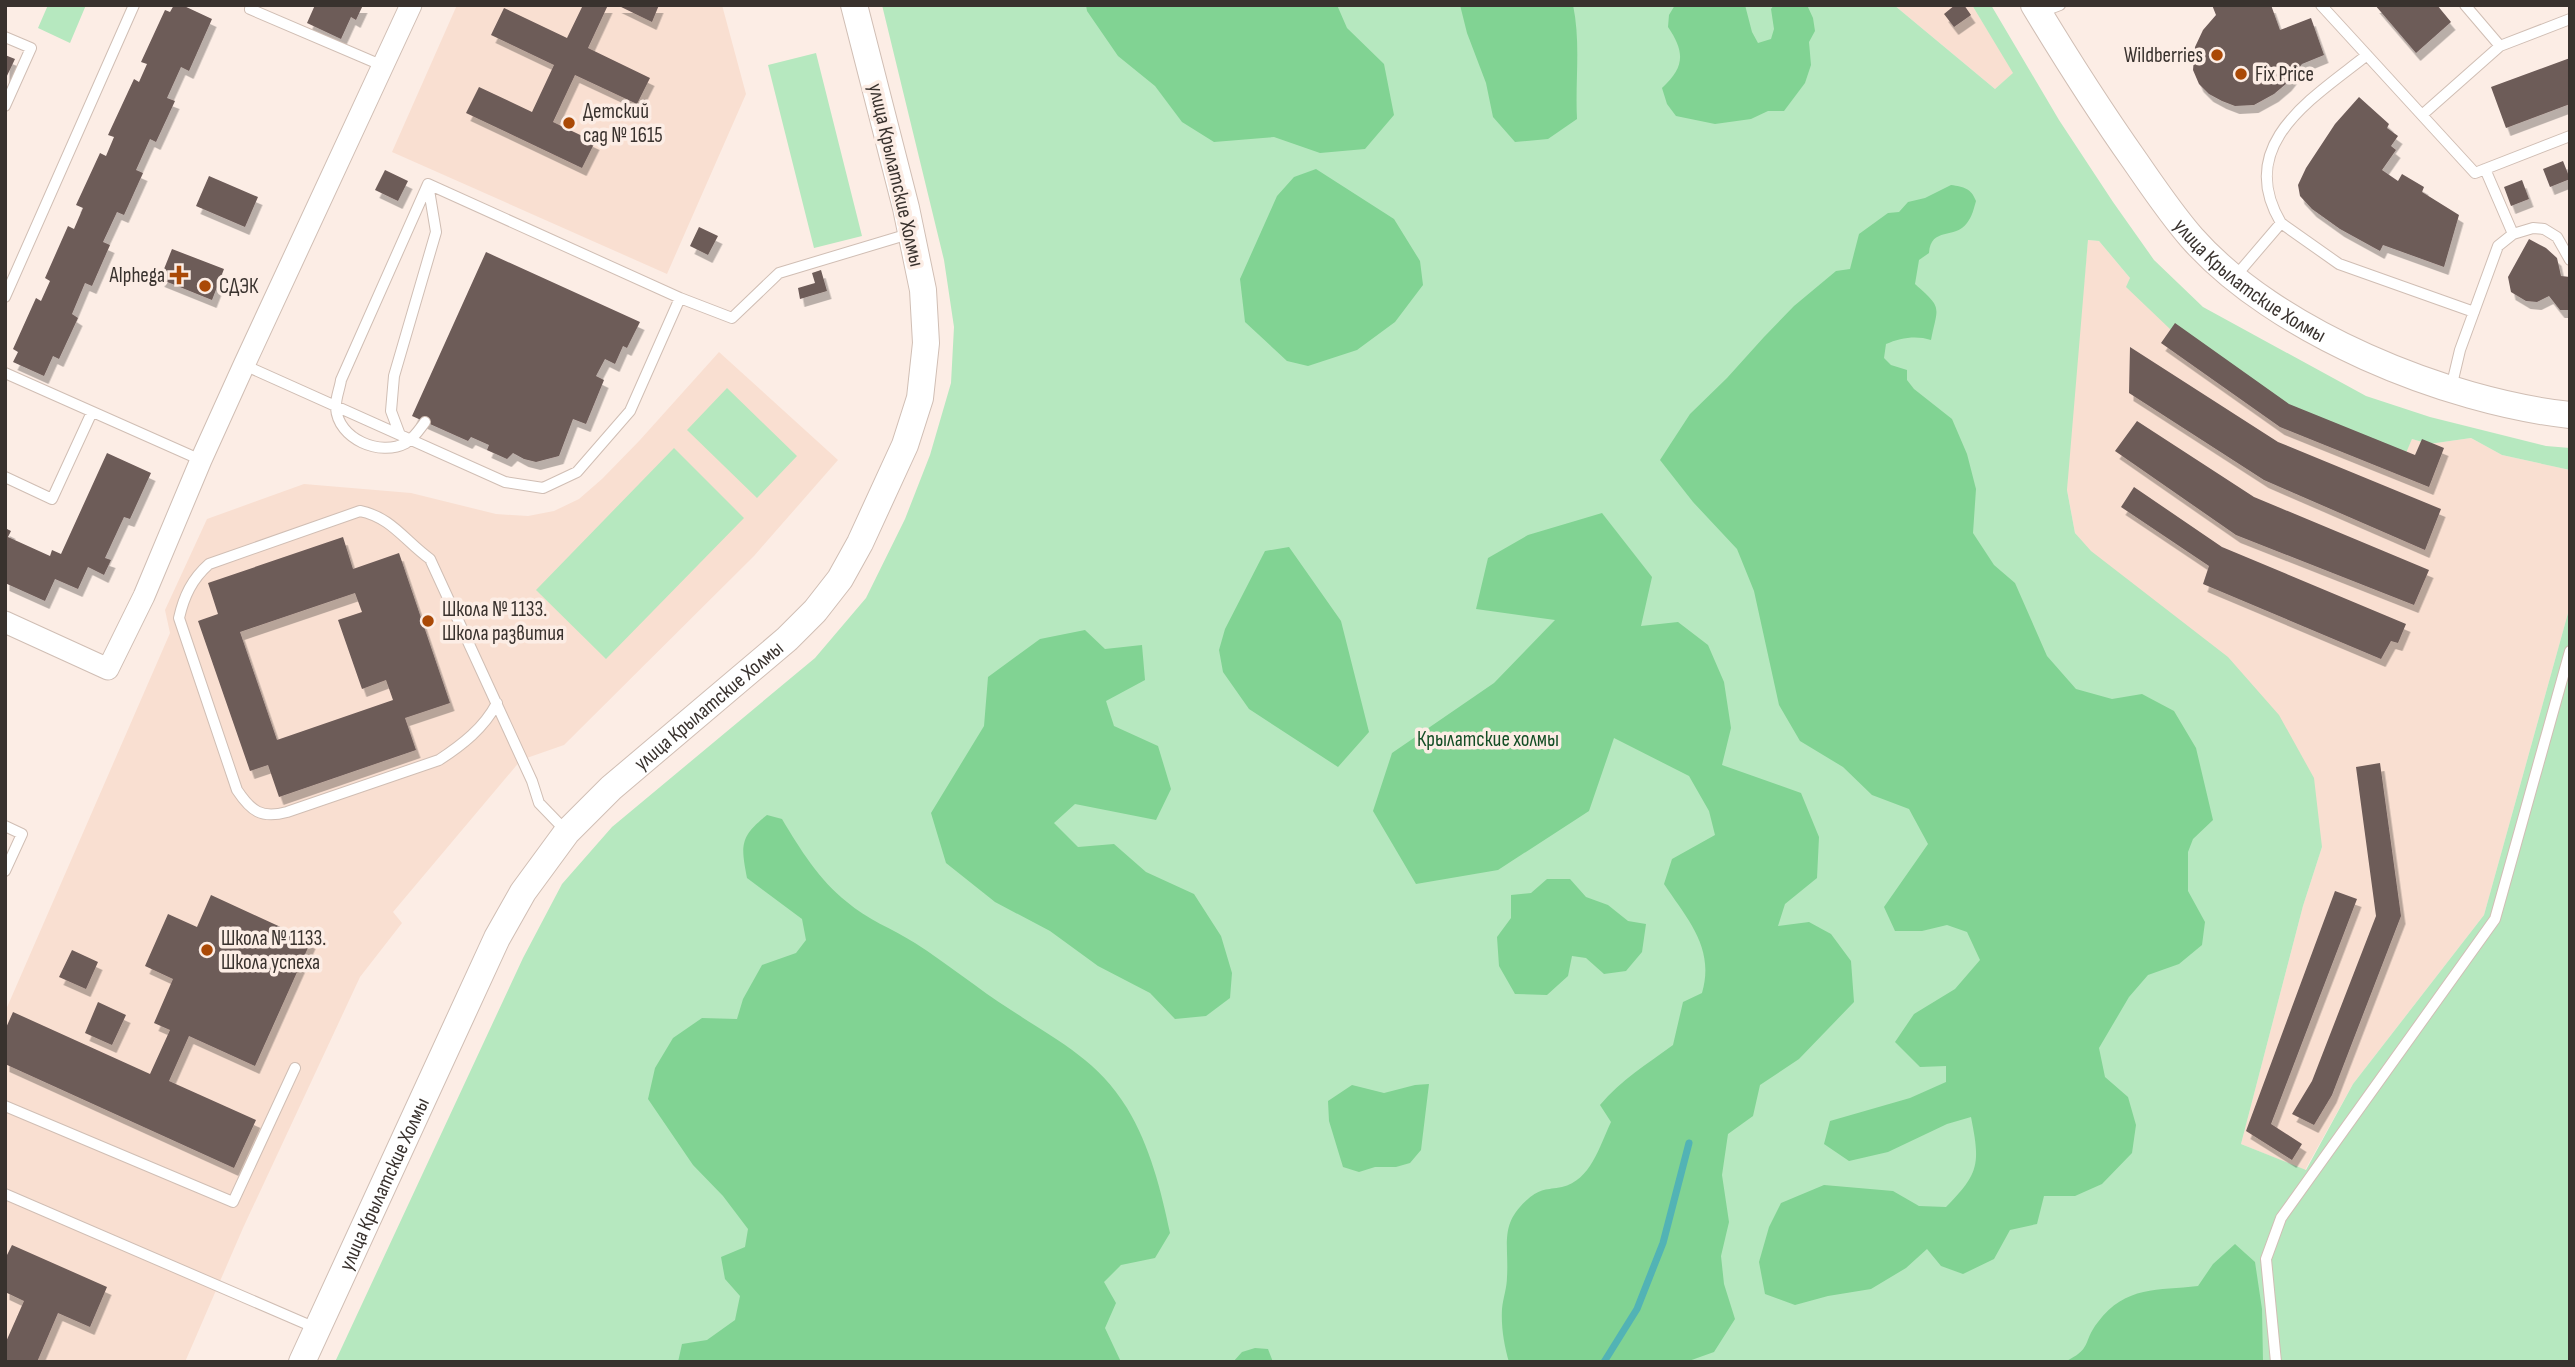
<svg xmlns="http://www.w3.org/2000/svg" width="2575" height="1367" viewBox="0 0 2575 1367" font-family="'Sofia Sans Condensed',sans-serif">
	<defs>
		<filter id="shadow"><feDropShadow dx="4.5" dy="8" stdDeviation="0" flood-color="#0004"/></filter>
	</defs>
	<rect width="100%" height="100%" fill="#fcede5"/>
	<path fill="#f9dfd1" d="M457 5H722L746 94 667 274 392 152Z
		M1894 5H1972L2014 73 1995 89Z
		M2088 240 2099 241 2130 278 2403 459 2412 439 2429 444 2471 438 2502 455 2570 470V606L2484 915 2353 1084 2305 1170 2241 1144 2303 906 2322 847 2075 533 2067 490 2068 450Z
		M719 352 838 460 754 556 564 745 521 760 393 912 402 923 360 977 243 1228 185 1362H5V1012L170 633 165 610 207 519 304 484 411 493 496 514 528 516 554 511 579 499 602 479 640 440Z"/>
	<path fill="#b6e8bf" d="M48 5H86L70 43 38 28Z
		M882 5H1894L1995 89 2013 73 1972 5H1991L2059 120 2113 202 2154 260 2203 307 2366 396 2430 417 2546 446 2570 448V470L2502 455 2471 438 2429 444 2412 439 2403 460 2279 404 2192 350 2126 287 2130 278 2099 241 2088 240 2067 490 2075 533 2091 551 2228 657 2279 715 2314 778 2322 847 2303 906 2241 1144 2306 1170 2353 1084 2484 915 2570 606V1362H335L523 958 562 884 612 827 815 658 866 598 905 519 930 455 951 383 954 327 944 260Z
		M816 53 862 236 814 248 768 65Z
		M727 388 797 456 757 498 687 430Z
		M674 448 744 518 606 659 536 590Z"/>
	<path fill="#81d393" d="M1086 5H1337L1347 28 1384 64 1394 115 1365 149 1320 153 1274 137 1214 142 1182 122 1155 86 1118 56 1087 11Z
		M1460 5H1573C1581 43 1575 81 1577 119L1548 139 1515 142 1493 117 1486 83 1467 33Z
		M1675 5H1745L1752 32 1758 43 1771 39 1774 29 1771 9 1774 5H1807L1813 18 1815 31 1809 42 1811 65 1805 83 1784 111H1768L1751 119 1715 124 1676 116 1667 104 1662 88C1685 67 1685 52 1668 27L1669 15Z
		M1316 169 1394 219 1420 261 1423 285 1395 322 1357 350 1308 366 1287 361 1245 322 1240 279 1277 196 1294 177Z
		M1951 185C1964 187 1971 188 1976 201 1974 208 1972 217 1967 223 1955 240 1931 226 1929 253L1919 260 1915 284C1943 309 1938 305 1931 340 1916 335 1900 338 1886 344L1884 358 1891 365 1907 370V380L1914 389 1952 419 1967 454 1976 489 1973 533 1994 565 2015 583 2047 656 2076 689 2112 699 2142 694 2174 711 2196 748 2213 820 2193 839 2188 852V891L2205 922 2202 945 2179 964 2148 975 2129 997 2099 1048 2105 1077 2128 1097 2136 1125 2132 1153 2102 1184 2075 1196H2044L2037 1224 2010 1230 1994 1259 1963 1274 1941 1266 1927 1249 1906 1268 1871 1289 1828 1296 1795 1305 1765 1294 1759 1262 1769 1227 1781 1203 1824 1185 1893 1191 1919 1206 1946 1207C1980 1173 1980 1163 1971 1117L1947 1124 1888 1152 1849 1161 1824 1144 1830 1121 1910 1098 1946 1082V1066L1920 1067 1895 1042 1914 1014 1955 989 1980 960 1967 932 1947 925 1922 931H1895L1884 907 1928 844 1909 809 1872 795 1843 767 1800 741 1779 705 1754 591 1737 549 1693 502 1660 460 1690 414 1727 378 1764 337 1794 306 1836 271 1850 269 1859 234 1888 213 1899 212 1908 202 1925 198Z
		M1602 513 1652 577 1641 626 1678 622 1708 645 1724 682 1731 728 1722 765 1801 793 1819 837 1817 878 1785 904 1778 926 1809 922 1831 934 1851 961 1854 1002 1799 1059 1760 1085 1753 1116 1728 1134 1722 1175 1729 1222 1721 1256 1724 1284 1735 1319 1714 1352 1686 1362H1509C1504 1345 1501 1327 1502 1309 1503 1298 1507 1288 1507 1277 1509 1244 1499 1224 1528 1199 1541 1188 1546 1190 1562 1187 1591 1180 1599 1147 1611 1122L1600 1105C1621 1080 1647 1064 1673 1045L1683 1002 1702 993C1715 948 1688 920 1664 884L1672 859 1715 835 1709 811 1689 776 1614 738 1589 811 1498 870 1416 884 1373 811 1392 753 1494 683 1555 620 1476 609 1488 558 1528 535Z
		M1289 547 1341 621 1369 732 1338 767 1249 709 1223 672 1219 650 1225 629 1265 551Z
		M1085 630 1105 649 1142 645 1145 680 1106 701 1114 726 1158 746 1171 789 1156 820 1075 804 1054 823 1078 847 1114 844 1146 872 1194 894 1221 936 1232 973 1230 998 1206 1016 1175 1019 1150 993 1098 966 1050 931 995 902 946 863 931 813 984 726 988 677 1040 639Z
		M767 815 782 819C800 849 819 880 847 902 866 919 893 929 915 943 948 964 978 989 1011 1010 1056 1040 1097 1059 1127 1108 1150 1146 1161 1190 1170 1233L1155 1258 1121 1265 1104 1282 1116 1303 1105 1328 1121 1362H678L682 1344 707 1340 735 1320 740 1296 725 1279 721 1257 745 1247 748 1229 723 1196 693 1165 648 1099 655 1068 673 1038 702 1018 737 1019 743 999 762 965 796 953 806 940 802 919 747 878C741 846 739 837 767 815Z
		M1547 879H1570L1586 897 1608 905 1628 921 1646 924 1642 952 1626 971 1604 974 1586 958 1572 956 1568 976 1547 995 1515 994 1499 966 1497 937 1511 918V895L1531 893Z
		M1429 1084 1421 1150 1410 1163 1396 1167H1375L1359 1172 1343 1167 1329 1121 1328 1101 1352 1085 1384 1093 1415 1085Z
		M2235 1244 2255 1262 2262 1309 2263 1362H2064C2093 1349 2082 1342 2098 1322 2126 1285 2158 1291 2198 1286L2213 1264Z
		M1255 1348 1268 1349 1273 1362H1233L1242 1352Z"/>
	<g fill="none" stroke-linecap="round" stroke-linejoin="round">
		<path stroke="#52b3b5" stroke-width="7" d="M1604 1362 1637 1309 1663 1243 1689 1143"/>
	</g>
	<path fill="#6d5b58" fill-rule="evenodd" filter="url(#shadow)" d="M174 5H182L212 19 189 71 181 67 167 98 175 101 156 142 150 139 136 170 143 173 124 215 117 212 103 242 110 245 92 286 85 283 72 314 78 318 59 359 53 356 44 376 13 362 18 352 13 349 36 298 41 301 50 281 45 278 68 226 74 229 83 208 76 205 100 153 106 156 114 137 108 135 134 79 139 82 147 64 141 62 165 10 170 12Z
		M315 5H363L356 20 351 17 341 39 307 23Z
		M583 5H608L588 48 650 78 637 104 575 75 553 122 595 142 582 168 466 113 479 87 532 112 554 65 491 35 504 8 567 38Z
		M617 5H659L652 22Z
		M1955 5H1964L1971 15 1954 27 1944 14Z
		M2212 5H2271L2280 30 2311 18 2324 55 2302 64 2287 83 2274 94 2254 105 2235 106 2222 101 2209 94 2199 84 2193 70 2195 47 2203 30 2216 15Z
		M2375 5H2437L2451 22 2416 53Z
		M5 55 15 59 5 80Z
		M2570 58V104L2506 128 2491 87Z
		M2359 97 2389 124 2387 128 2398 136 2391 146 2396 150 2382 170 2398 181 2402 174 2424 187 2422 192 2459 215 2444 267 2383 245 2380 251 2340 229 2312 209 2300 196 2298 185 2306 168 2335 124Z
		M2563 161 2570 179 2550 187 2543 169Z
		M385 170 408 181 398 201 375 190Z
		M209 176 258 197 245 227 196 206Z
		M2522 180 2529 199 2511 206 2504 187Z
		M699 227 718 236 708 255 690 246Z
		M2529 239 2546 248 2557 258 2561 276 2570 277V310H2560L2549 296 2537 302 2526 301 2511 292 2508 277Z
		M172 249 224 269 212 300 160 279Z
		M486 252 640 322 627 348 623 346 615 364 605 359 596 376 604 380 586 424 573 419 559 456 536 462 524 459 513 453 507 459 487 450 489 445 471 437 468 441 412 416Z
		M821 270 827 291 800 299 798 288 815 283 812 273Z
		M2175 323 2289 404 2415 455 2422 439 2444 448 2429 487 2280 427 2161 343Z
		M2130 347 2278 442 2441 509 2425 550 2264 480 2129 393Z
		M2137 421 2254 497 2429 570 2414 605 2236 535 2115 451Z
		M107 453 151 473 130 519 124 517 105 558 111 560 104 575 88 567 78 589 55 579 45 601 5 583V528L11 531 8 537 50 556 52 550 61 554Z
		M2134 487 2222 547 2406 624 2398 643 2391 641 2381 659 2203 584 2209 566 2121 507Z
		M343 537 353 569 399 553 450 703 405 718 416 750 279 797 268 765 250 771 198 621 218 614 208 583ZM355 593 362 612 338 620 362 689 386 680 393 700 277 740 240 632Z
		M2380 763 2401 916 2332 1095 2314 1125 2292 1114 2312 1081 2376 916 2356 767Z
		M2335 891 2357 899 2271 1124 2302 1144 2292 1160 2246 1131Z
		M211 895 311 941 255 1066 189 1036 169 1081 256 1120 234 1168 5 1064V1030L13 1012 150 1074 170 1030 154 1023 173 979 145 966 168 914 197 927Z
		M72 950 98 962 86 989 59 977Z
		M98 1002 126 1015 112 1045 85 1033Z
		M12 1245 107 1287 90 1327 58 1313 37 1362H5V1344L24 1301 5 1292V1259Z"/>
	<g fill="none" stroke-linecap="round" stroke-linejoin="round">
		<g stroke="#d0beb4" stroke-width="12">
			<path id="service" d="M251 5 250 9 381 65
				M2321 5 2475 173 2570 136
				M2465 5 2500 46
				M2039 13 2060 5
				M5 37 31 48 5 106
				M2422 115 2500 46 2570 19
				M2485 169 2513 234
				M428 184 680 298
				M2281 223C2234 144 2313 98 2367 55
				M2234 278 2281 223 2339 264 2474 312
				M5 297 134 5
				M244 365 505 482 543 488 577 472 630 411 680 298 732 318 779 273 912 233
				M5 373 201 460
				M2451 388 2460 350 2498 246 2513 234 2533 228 2544 229 2557 237 2570 260
				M425 422C419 430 414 438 406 443 380 457 338 439 336 408 335 399 340 388 341 380L428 184
				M400 435 391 411 394 376 436 232 428 184
				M5 477 52 499 92 412
				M497 703C484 728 462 745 439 760L287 812C261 819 251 811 237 790L179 618C184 596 192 579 209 564L360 511C391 517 405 541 430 559L532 781 539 803 567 832
				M5 826 22 834 5 871
				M5 1106 233 1202 295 1068
				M5 1194 318 1329
				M2276 1362 2266 1259 2281 1218 2495 919 2570 651"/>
		</g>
		<g stroke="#d0beb4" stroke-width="23">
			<path id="minor" d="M5 622 108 669 144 596 201 460 244 365 411 5"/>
		</g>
		<g stroke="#d0beb4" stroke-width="28">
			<g id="tertiary">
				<path id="s1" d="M2034 5C2066 58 2099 110 2135 161 2153 187 2171 214 2192 238 2275 332 2447 402 2570 415"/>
				<path id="s2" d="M302 1362 497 938 523 892 567 832 611 788 787 639 815 611 840 579 860 543 905 445 920 398 926 343 923 290 906 208 854 5"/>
			</g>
		</g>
		<use href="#service" stroke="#fff" stroke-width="10"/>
		<use href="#minor" stroke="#fff" stroke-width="21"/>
		<use href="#tertiary" stroke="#fff" stroke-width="26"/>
	</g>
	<g fill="#aa4906" stroke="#fcede5" stroke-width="2.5">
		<circle cx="2217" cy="55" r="7"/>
		<circle cx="2241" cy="74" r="7"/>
		<circle cx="569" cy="123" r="7"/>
		<path d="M175.5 264.5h7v7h7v7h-7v7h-7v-7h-7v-7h7z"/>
		<circle cx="205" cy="286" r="7"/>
		<circle cx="428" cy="621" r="7"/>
		<circle cx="207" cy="950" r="7"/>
	</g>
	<g text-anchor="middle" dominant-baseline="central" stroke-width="7" stroke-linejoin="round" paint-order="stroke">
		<g font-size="21" fill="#39322e" stroke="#fcede5" text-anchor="start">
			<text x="2203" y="55" text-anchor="end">Wildberries</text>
			<text x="2255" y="74">Fix Price</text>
			<text x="583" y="111">Детский<tspan x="583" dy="24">сад № 1615</tspan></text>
			<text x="165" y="275" text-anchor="end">Alphega</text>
			<text x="219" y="286">СДЭК</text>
			<text x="442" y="609">Школа № 1133.<tspan x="442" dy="24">Школа развития</tspan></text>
			<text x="221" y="938">Школа № 1133.<tspan x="221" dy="24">Школа успеха</tspan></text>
		</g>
		<g font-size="21" fill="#39322e" stroke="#fcede5">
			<text transform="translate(896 175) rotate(77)">улица Крылатские Холмы</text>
			<text stroke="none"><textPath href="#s1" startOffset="354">улица Крылатские Холмы</textPath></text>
			<text stroke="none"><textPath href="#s2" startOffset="784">улица Крылатские Холмы</textPath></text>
			<text stroke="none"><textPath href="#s2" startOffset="196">улица Крылатские Холмы</textPath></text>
		</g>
		<g font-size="21" fill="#144e26" stroke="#fcede5">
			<text x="1488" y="739">Крылатские холмы</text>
		</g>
	</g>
	<rect width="2575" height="1367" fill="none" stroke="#39322e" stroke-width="14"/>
</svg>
